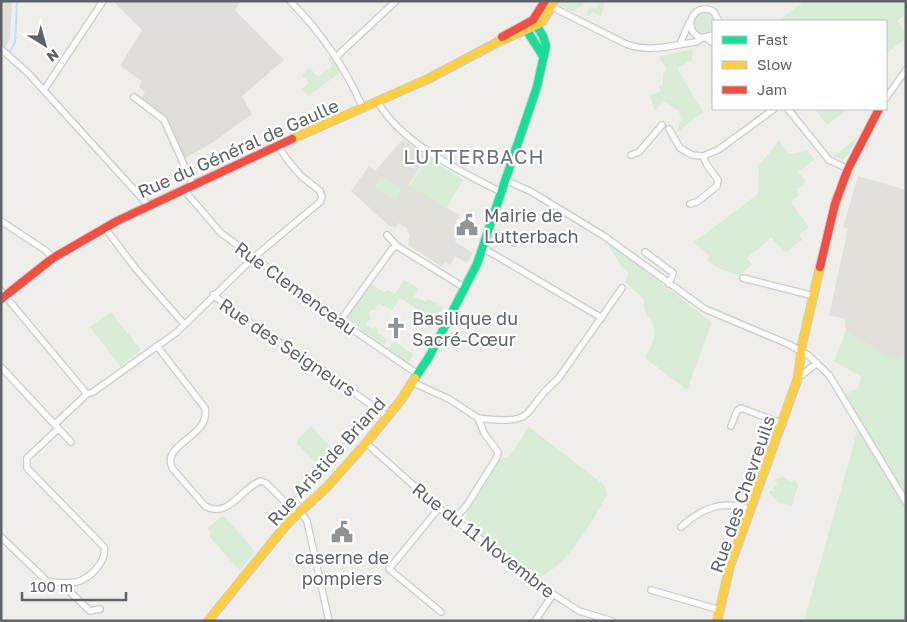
<svg xmlns="http://www.w3.org/2000/svg" width="907" height="622" viewBox="0 0 907 622" font-family="'Golos Text',sans-serif">
	<rect width="100%" height="100%" fill="#efeeea"/>
	<path fill="#dfddda" d="M1 1H12L10 40 1 54Z
		M113 1H241L235 10 284 60 242 96 252 114 212 143 184 159 164 117 141 99 145 92 139 87 142 81 120 66 142 30Z"/>
	<path fill="#e2e0da" d="M403 139 424 155 420 162 422 164 409 185 460 215 455 224 462 229 455 242 473 253 467 263 455 256 450 265 445 262 442 267 408 245 410 234 407 232 408 229 399 223 395 228 388 225 351 191 369 166 375 171Z
		M858 176 906 190V355L893 361 846 330 845 319 829 315 848 229 843 227Z"/>
	<path fill="#d8ebd6" d="M560 1H581L584 4 574 12 558 5Z
		M600 1H605L601 17 592 12 589 16 586 15 590 7 596 9Z
		M804 1H906V14L897 21 906 32V38L886 54V21H828L826 19 824 21H778Z
		M693 23a11 11 0 1 1 22 0a11 11 0 1 1-22 0Z
		M693 50 692 60 677 68 703 112 676 133 681 120 679 111 665 102 658 106 655 111 650 96 661 91 659 87 663 84V74L667 70 659 57C669 55 679 51 693 50Z
		M331 56 341 72 308 96 302 89 309 83 302 75 310 68 318 77 332 66 328 58Z
		M815 109H848L827 125Z
		M857 138 847 156 843 160 833 156Z
		M779 140 789 154 807 151 815 159 798 172 806 182 796 190 799 195 791 202 809 227 799 234 802 240 786 252 771 238 747 258 752 265 739 275 720 269 707 260 710 256 694 242 758 194 759 166Z
		M431 159 463 180 447 207 410 186 425 161 428 162Z
		M381 176 402 188 396 200 374 188Z
		M606 241 712 322 687 390 645 358C649 349 657 338 654 328 650 314 644 319 644 299L625 282 629 273 621 266Z
		M404 280 418 288 414 297 426 302 428 299 443 307 436 321 400 298 392 310 378 303 375 308 377 310H372L369 313 371 319 368 320 366 325 373 329 374 327 378 329 377 333 387 339 384 346 350 321 348 315 369 283 384 292 388 290 395 294Z
		M111 312 141 350 120 366 90 327Z
		M846 330 893 361 906 355V621H804L860 422 846 394 857 389 862 377 834 361Z
		M394 341 413 354 408 363 388 349Z
		M311 426 339 456 324 470 297 444 298 439Z
		M529 427 604 485 607 494C594 520 566 568 537 578L466 524V514L499 460 510 456Z
		M783 477 791 482 795 480 798 485 792 505 779 503 769 493V491H774L773 488 777 484 775 479Z
		M223 515 255 551 240 571 209 536 211 533 207 529Z"/>
	<g fill="none" stroke-linecap="round" stroke-linejoin="round">
		<path stroke="#bfe0f9" stroke-width="2" d="M10 51 15 42 17 1
			M1 58H2"/>
		<g stroke="#cbcccc" stroke-width="8">
			<path id="street" d="M290 1C321 32 345 67 363 108
				M548 5 626 44C650 53 672 45 696 42L702 38
				M713 35 702 38C680 31 693 1 713 11L719 21
				M706 38 713 43
				M680 44 689 23
				M1 49 28 73 148 205
				M336 57 396 1
				M44 90 103 1
				M134 97 164 120 193 185
				M886 98 906 70
				M378 102C401 143 460 171 501 192
				M788 109 829 160 848 169
				M669 129 680 148 692 155 703 156 718 150 774 109
				M631 155 639 152 662 125
				M505 180 530 191 604 236 705 309 788 344 808 355 829 375 906 502
				M183 189 221 233 340 321 419 375
				M690 204 697 202 717 186 718 180 707 165 703 156
				M1 221 45 250 53 258
				M105 228 136 269 184 324
				M489 231 514 243
				M387 235 397 246 465 288
				M483 248 602 318
				M645 252 673 273 669 284
				M743 278 814 296
				M1 291 87 394
				M213 295 261 331 310 361 388 417
				M340 321 392 249 397 246
				M157 346 205 408C211 437 161 443 172 468L205 506C228 519 240 490 260 481L266 483 297 514
				M1 367 71 442
				M798 378 817 363
				M414 383 449 399 478 418 484 433 498 452 497 457 467 505 455 519
				M478 418C541 426 519 411 558 379L622 288
				M55 424 87 394 93 392 177 332 253 258 320 202 322 197 320 191 301 176 286 158 278 145
				M731 426 737 411 741 408 783 424
				M366 443 439 508 553 594 579 611 612 621
				M439 508 389 569 441 612
				M300 511 307 521 329 621
				M681 527C702 508 723 499 751 510
				M1 537 48 582C57 582 67 584 76 582 90 579 107 561 104 547L27 468V458L58 429
				M64 583 66 588 90 611 100 609
				M651 590 720 610
				M535 621 553 594"/>
		</g>
		<g stroke="#cacacb" stroke-width="10">
			<path id="fast" d="M524 26 543 56
				M415 378 429 357 477 264 537 87 546 46 543 36 533 20"/>
		</g>
		<g stroke="#cacacb" stroke-width="10">
			<path id="slow" d="M292 139 428 79 498 42 537 25 543 21 554 1
				M208 621 288 523 327 487 366 443 401 400 415 378
				M717 621 730 566 798 378 802 345 820 267"/>
		</g>
		<g stroke="#cacacb" stroke-width="10">
			<path id="jam" d="M502 37 533 20 545 1
				M820 267 835 204 848 169 879 109
				M1 299 53 258 117 221 292 139"/>
		</g>
		<use href="#street" stroke="#fdfcfc" stroke-width="5.5"/>
		<use href="#fast" stroke="#16e098" stroke-width="8"/>
		<use href="#slow" stroke="#ffcf43" stroke-width="8"/>
		<use href="#jam" stroke="#f24e42" stroke-width="8"/>
	</g>
	<defs>
		<g id="civic-bare" transform="scale(1.725)"><path d="M-.6-6.5H3V-4.5H.6V-3L4-1V1h2V6H-6V1h2V-1L-.6-3ZM-1.2 2.5V6h2.4V2.5Z" fill="#919496" stroke="#fff" stroke-width="2.5" paint-order="stroke"/></g>
		<g id="church-bare" transform="scale(1.725)"><path d="M-1.2-6h2.4v3.5h3.3v2.4h-3.3V6h-2.4V-.1h-3.3v-2.4h3.3Z" fill="#919496" stroke="#fff" stroke-width="2.5" paint-order="stroke"/></g>
	</defs>
	<g fill-rule="evenodd">
		<use href="#civic-bare" x="467" y="225"/>
		<use href="#church-bare" x="396" y="328"/>
		<use href="#civic-bare" x="342" y="532"/>
	</g>
	<g text-anchor="middle" dominant-baseline="central" stroke-width="4.5" stroke-linejoin="round" paint-order="stroke">
		<g font-size="18" fill="#5f6368" stroke="#fff">
			<text transform="translate(238 148) rotate(-24)">Rue du Général de Gaulle</text>
			<text transform="translate(296 288) rotate(36)">Rue Clemenceau</text>
			<text transform="translate(288 347) rotate(34)">Rue des Seigneurs</text>
			<text transform="translate(326 461) rotate(-48)">Rue Aristide Briand</text>
			<text transform="translate(742 494) rotate(-71)">Rue des Chevreuils</text>
			<text transform="translate(484 540) rotate(38)">Rue du 11 Novembre</text>
		</g>
		<g font-size="18" fill="#5f6368" stroke="#fff" text-anchor="start">
			<text x="484" y="215">Mairie de<tspan x="484" dy="21">Lutterbach</tspan></text>
			<text x="412" y="318">Basilique du<tspan x="412" dy="21">Sacré-Cœur</tspan></text>
			<text x="342" y="557" text-anchor="middle">caserne de<tspan x="342" dy="21">pompiers</tspan></text>
		</g>
		<g font-size="20" letter-spacing="1" fill="#70757a" stroke="#fff">
			<text x="474" y="156">LUTTERBACH</text>
		</g>
	</g>
	<rect width="907" height="622" fill="none" stroke="#5f6368" stroke-width="5"/>
	<rect x="712" y="20" width="175" height="90" fill="#ffffff" stroke="#bfc1c3"/>
	<rect x="722" y="36" width="25" height="8" fill="#16e098" stroke="#bfc1c3"/>
	<text x="757" y="45" font-size="15" fill="#5f6368">Fast</text>
	<rect x="722" y="61" width="25" height="8" fill="#ffcf43" stroke="#bfc1c3"/>
	<text x="757" y="70" font-size="15" fill="#5f6368">Slow</text>
	<rect x="722" y="86" width="25" height="8" fill="#f24e42" stroke="#bfc1c3"/>
	<text x="757" y="95" font-size="15" fill="#5f6368">Jam</text>
	<g transform="translate(45 45) rotate(143)" stroke="#ffffff" stroke-width="4" paint-order="stroke">
	<path d="M0-4L9 19L0 12L-9 19Z" fill="#5f6368"/>
	<text y="-8" font-size="14" font-weight="bold" text-anchor="middle" fill="#5f6368">N</text>
	</g>
	<path d="M22 592v8h104v-8" fill="none" stroke="#5f6368" stroke-width="2.5"/>
	<text x="30" y="592" font-size="15" fill="#5f6368" stroke="#ffffff" stroke-width="4" paint-order="stroke">100 m</text>
</svg>
